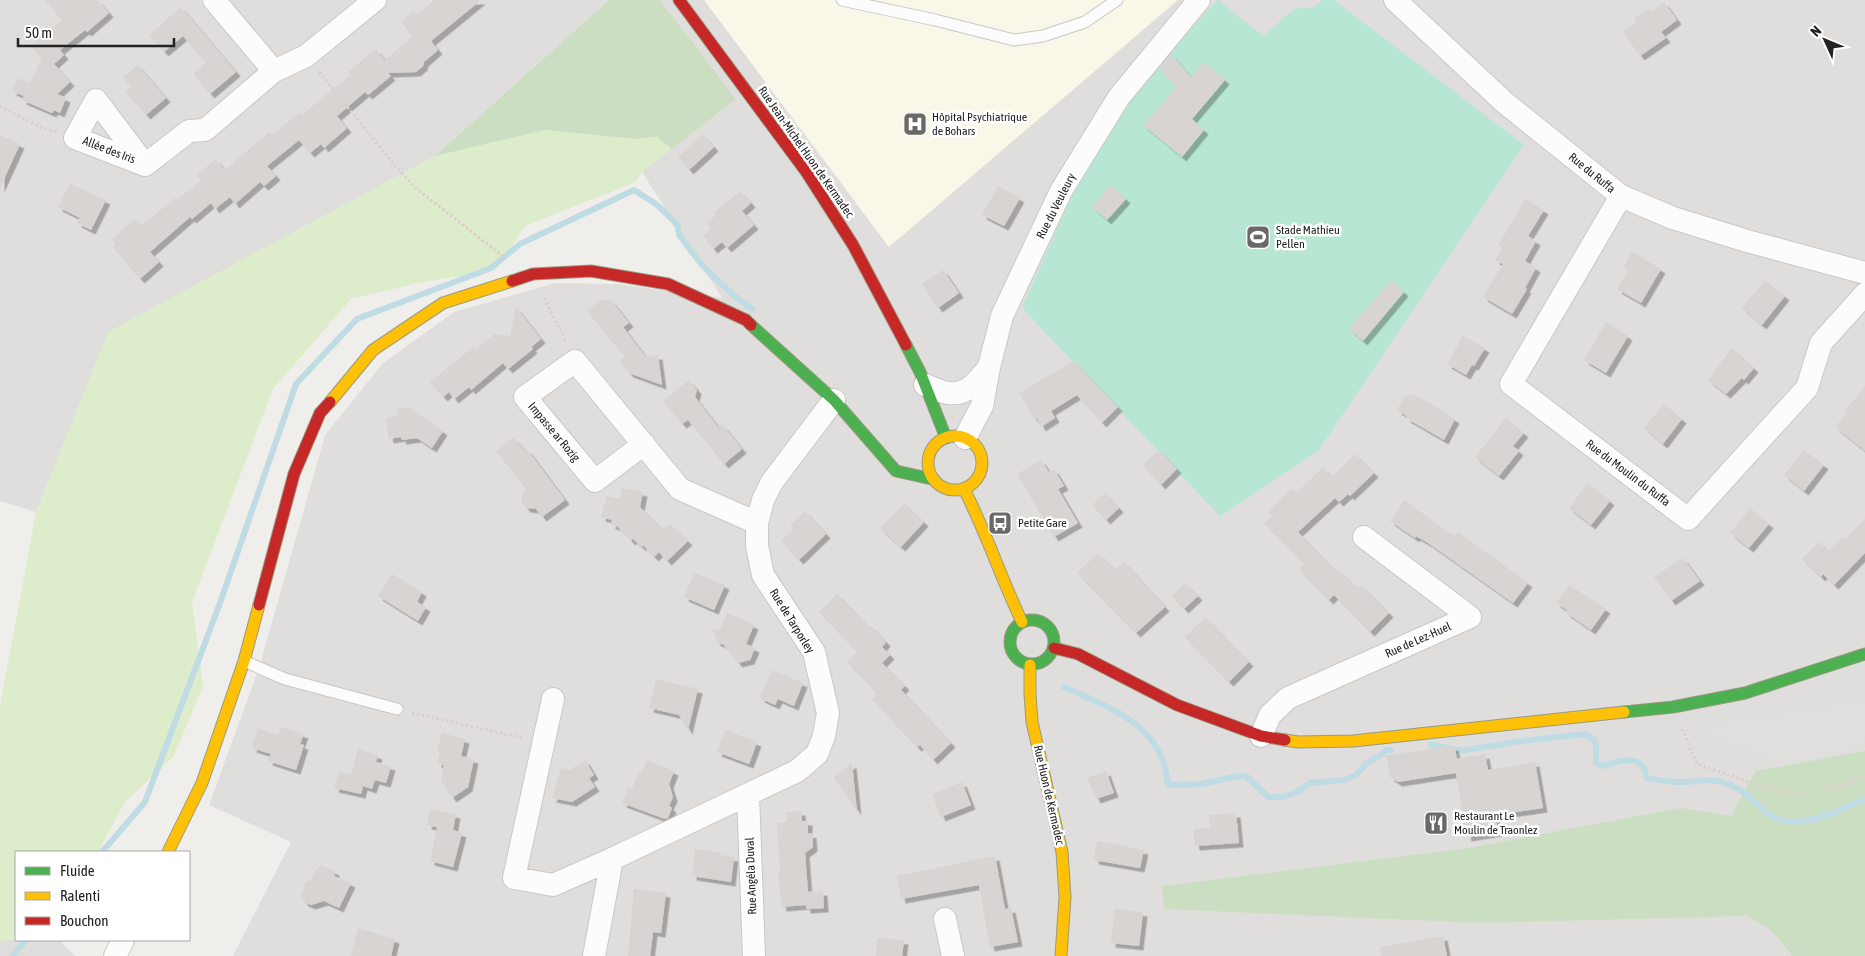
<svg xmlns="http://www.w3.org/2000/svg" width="1865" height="956" viewBox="0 0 1865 956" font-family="'Asap Condensed',sans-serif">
	<defs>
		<filter id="shadow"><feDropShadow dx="4.5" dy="4.5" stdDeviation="0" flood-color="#0004"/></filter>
	</defs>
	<rect width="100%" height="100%" fill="#f0eeeb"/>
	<path fill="#dfdedc" d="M0 0H609L435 156 109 332 36 512 0 501Z
		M660 0H1865V956H233L291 842 209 805 260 665 325 435 383 363 454 312 555 283 617 284 722 298 642 172 736 99Z
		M16 939 59 940 75 956H0V941Z"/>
	<path fill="#f8f7e8" d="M704 0H1178L889 247Z"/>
	<path fill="#ddeccb" d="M545 130 635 139 657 137 672 149 642 172 636 182 525 226 496 270 423 282 351 299 273 389 192 602 203 686 174 756 125 802 98 852H16V939L0 941V706L36 512 108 332 435 156Z"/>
	<path fill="#cbdec1" d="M609 0H660L736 99 672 149 657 137 635 139 545 130 435 156Z
		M1865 751V956H1793L1770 929 1747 916 1481 923 1164 909 1162 886 1469 848 1680 808 1731 816 1756 771Z"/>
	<path fill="#b7e6d2" d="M1218 0 1263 36 1294 9 1314 7 1323 0H1334L1524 145 1318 451 1220 516 1022 308 1085 167 1143 79Z"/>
	<path fill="#e0dfde" d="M1865 698V738L1858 747 1789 764 1719 739 1709 732 1718 724 1823 708Z"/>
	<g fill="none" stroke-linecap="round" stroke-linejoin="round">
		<path stroke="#bfdbe3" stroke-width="6" d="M1064 687C1112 709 1162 724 1168 784L1172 785 1203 784 1233 777 1246 776 1268 797H1283L1297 792 1310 783 1344 780 1356 775 1367 763 1381 755 1386 750H1391
			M1431 745 1460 751 1522 741 1585 734 1594 739 1596 746V763L1604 766C1620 760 1645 753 1646 778 1656 779 1666 782 1676 782 1692 783 1710 777 1725 783 1741 788 1753 800 1765 811 1794 836 1835 811 1865 799
			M102 852 145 802 220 603 296 384 357 319 491 268 520 244 634 190 656 204 674 221 678 227 679 235 702 265 733 295 752 309
			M12 956 26 940"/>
	</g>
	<path fill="#d7d4d2" filter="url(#shadow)" d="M45 0H98L109 13 87 32 85 30 60 50 64 55 54 64 70 82 57 94 66 98 60 113 54 110 52 113 22 100 24 96 12 91 18 78 30 83 42 58 31 46 62 20Z
		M434 0H481L431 41 438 50 424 62 423 66 416 72 388 73 391 76 368 95 365 92 337 116 347 128 324 148 321 144 310 153 299 140 267 166 276 176 264 186 260 182 235 204 230 197 215 209 211 203 192 219 190 217 150 252 159 262 140 279 113 247 118 244 111 240 135 219 141 226 175 198 177 200 201 180 197 175 216 159 225 170 269 132 272 135 300 112 302 115 350 75 348 72 376 49 385 60 413 36 401 22 413 11 417 15Z
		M1664 2 1677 20 1661 32 1666 38 1640 56 1623 32 1636 22 1634 19 1648 9 1651 12Z
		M181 7 236 72 210 94 193 74 206 62 183 36 164 52 149 35Z
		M1171 54 1191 77 1204 62 1225 80 1192 119 1204 130 1182 157 1143 125 1176 88 1159 69Z
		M138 65 166 98 146 115 126 92 131 87 123 77Z
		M0 135 20 144 0 188Z
		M703 135 714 147 689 170 678 157Z
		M70 184 106 200 91 230 77 223 80 218 58 207Z
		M1111 185 1126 199 1107 220 1092 207Z
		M998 186 1020 198 1004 226 982 215Z
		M740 191 751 203 742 211 754 225 727 248 722 242 713 249 703 236 711 229 707 223 716 215 714 213Z
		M1525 199 1544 210 1528 236 1536 241 1525 261 1536 268 1525 288 1527 289 1512 314 1483 297 1503 264 1495 260 1502 248 1499 246V244Z
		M1632 252 1661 269 1641 303 1617 289 1628 270 1623 267Z
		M943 270 959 293 938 308 922 284Z
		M1391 280 1404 292 1363 341 1349 329Z
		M1765 280 1785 296 1762 325 1742 308Z
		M600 300H611L629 323 623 327 645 356 658 355 662 385 629 373 619 361 625 357 587 311Z
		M516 307 541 339 531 347 533 349 508 369 503 363 471 390 469 387 454 399 449 392 443 397 430 382 473 347 475 349 495 334 510 336Z
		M1606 322 1628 336 1606 373 1584 360Z
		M1463 336 1485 348 1474 366 1472 365 1466 375 1447 364Z
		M1732 348 1754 368 1744 380 1742 378 1726 394 1708 380 1715 372 1714 371Z
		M1074 361 1118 407 1102 423 1077 395 1051 411 1055 418 1041 427 1037 418 1035 420 1019 393Z
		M689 380 697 390 695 397 719 428 723 425 742 449 724 464 688 420 682 424 663 401Z
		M1865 386V451L1835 427 1847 413 1845 411Z
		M1413 394 1446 412 1445 413 1455 419 1444 440 1406 418 1407 416 1397 410 1405 396Z
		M1664 404 1682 419 1663 444 1644 428Z
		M409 407 443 431 432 448 417 438 402 440 401 437 389 439 386 418 398 416 397 409Z
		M1506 418 1524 433 1513 446 1519 451 1499 476 1475 457Z
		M513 437 525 451 527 449 565 500 542 517 536 509 526 508 521 501 522 494 526 489 496 451Z
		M1159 450 1177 469 1161 485 1143 465Z
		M1804 450 1824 465 1804 491 1784 475Z
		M1355 454 1374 473 1350 496 1348 494 1339 502 1335 498 1298 532 1337 573 1340 571 1357 589 1361 585 1389 613 1370 632 1334 595 1329 600 1299 569 1304 564 1264 523 1272 516 1268 511 1291 489 1296 493 1323 467 1332 477Z
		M1041 460 1049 472 1054 469 1064 486 1058 489 1078 523 1054 537 1017 474Z
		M1588 483 1610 501 1591 525 1569 508Z
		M622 488 643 492 640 507 663 530 670 524 688 541 667 561 659 552 654 557 643 545 642 547 633 539 631 541 617 526 611 525 612 520 601 517 607 496 620 499Z
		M1105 493 1119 508 1106 520 1092 505Z
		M1404 500 1454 536 1458 532 1528 583 1513 603 1428 543 1416 536 1415 538 1390 521Z
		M904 503 924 522 901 547 880 529Z
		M1750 508 1769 524 1749 548 1730 533Z
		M805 511 826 534 799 560 781 541 794 529 790 525Z
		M1865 519V553L1834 585 1823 574 1821 577 1802 559 1819 542 1828 551 1842 537 1845 540Z
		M1098 553 1115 570 1124 562 1165 607 1136 633 1077 573Z
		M1683 558 1700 581 1671 601 1654 577Z
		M694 573 725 585 714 610 684 597Z
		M392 574 422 592 417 602 426 607 418 621 378 596Z
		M1185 583 1198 596 1184 609 1172 596Z
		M1569 585 1606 609 1591 630 1565 612 1567 610 1556 603Z
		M837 594 869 628 871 626 886 642 882 647 890 655 882 663 905 686 901 690 951 743 933 760 920 745 917 747 872 699 878 693 847 662 858 652 819 612Z
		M727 613 754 625 746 644 755 648 750 660 738 663 724 645 715 641 717 637 709 627 719 631Z
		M1205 617 1249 662 1229 682 1185 637Z
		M772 670 803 683 794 706 778 699 775 705 760 698Z
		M656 679 698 689 688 730 679 715 649 708Z
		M281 727 304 734 300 744 304 745 296 770 268 761 271 754 252 748 258 728 278 735Z
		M725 730 757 742 749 764 717 752Z
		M442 733 465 739 461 756 474 759 468 787 452 798 441 781 444 765 437 763 440 752 437 751Z
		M1454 746 1457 759 1485 754 1488 770 1535 762 1543 808 1495 815 1498 832 1467 837 1456 773 1398 782 1390 777 1387 755Z
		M358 749 378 755 376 762 391 766 386 783 375 780 372 789 363 786 361 794 334 788 339 772 351 775Z
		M585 760 594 775 589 778 595 787 572 802 552 798 561 768 570 770Z
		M647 760 674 771 669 784 673 797 669 806 672 808 668 818 665 819 622 803 628 788 632 789 639 771 642 772Z
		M852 763 857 811 833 777Z
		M1106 771 1114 793 1096 799 1087 778Z
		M962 782 971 805 941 817 932 794Z
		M431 809 456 814 453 830 462 833 453 867 430 861 437 827 427 825Z
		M801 811 802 821H808V834L812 833 813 847 805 853 808 892 823 891 824 908 806 909V905L782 907 778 872 780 871 777 823 787 822 786 812Z
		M1236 813 1239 843 1195 846 1193 829 1210 828 1209 815Z
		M1097 841 1144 850 1140 868 1094 860Z
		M695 849 720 852V855L734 857 731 882 692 876Z
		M995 856 1005 909 1011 908 1018 942 990 947 979 885 901 899 897 876Z
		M320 865 335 871 334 876 351 883 339 908 324 901 311 905 304 902 301 896 306 882 311 881 315 870H318Z
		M634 889 666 893 661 933 653 932 650 956H628Z
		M1115 909 1143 912 1139 946 1111 943Z
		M358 928 395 939 391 956H351Z
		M1443 936 1447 956H1381L1380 947Z
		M877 938 904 940 902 956H876Z"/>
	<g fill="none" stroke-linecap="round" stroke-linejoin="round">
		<g stroke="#c9c8c7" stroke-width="13">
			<path id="lane" d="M842 0 935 20 1014 40 1043 36 1085 22 1117 0
				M244 661 285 679 397 709"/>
		</g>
		<g stroke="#c9c8c7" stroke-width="24">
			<path id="street" d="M214 0 274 71
				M1395 0 1504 102 1621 196 1673 218 1747 241 1865 273
				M96 100 145 165 75 138Z
				M145 165 189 131 205 130 274 71 306 56 375 0
				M1621 196 1511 384 1688 519 1807 388 1821 343 1865 294
				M925 385C932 387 940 392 948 393 967 396 979 380 989 367
				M965 438 982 406 989 367 1002 316 1061 191 1119 97 1199 0
				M644 444 595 481 525 397 575 361 680 489 757 523
				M553 699 514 878 553 885 612 859
				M1261 736 1270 715 1288 698 1470 617 1364 537
				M748 795 754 956
				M945 919 953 956
				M115 956 123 940
				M594 956 612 859 797 771 817 754 824 736 828 713 814 652 763 575 757 546V523L763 500 772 482 834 400"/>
		</g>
		<g stroke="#999a82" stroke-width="13">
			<path id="fast" d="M751 325 834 400 896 471 932 479
				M906 345 920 372 946 438
				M1010 642a22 22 0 1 1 44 0a22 22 0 1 1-44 0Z
				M1624 712 1673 707 1745 693 1865 654"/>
		</g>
		<g stroke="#999a82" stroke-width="13">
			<path id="slow" d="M330 402 373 350 443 303 512 281
				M928 463a27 27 0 1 1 54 0a27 27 0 1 1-54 0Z
				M964 489C986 532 1001 578 1022 622
				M1030 665V694L1032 722 1062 852 1065 897 1061 956
				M1285 740 1298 742 1353 741 1624 712
				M168 852 202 783 244 661 259 605"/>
		</g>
		<g stroke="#999a82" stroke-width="13">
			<path id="jam" d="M679 0 807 173 853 245 906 345
				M512 281 533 274 591 271 668 284 746 320 751 325
				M259 605 294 474 320 413 330 402
				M1054 648 1078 654 1177 705 1261 736 1285 740"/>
		</g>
		<path stroke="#dccecd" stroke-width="3" stroke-dasharray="2.5 2.5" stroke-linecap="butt" d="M319 72 396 167 417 189 505 258
			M0 106 40 127 56 132
			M544 298 566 341
			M412 713 523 738
			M1682 729 1697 764 1770 789 1802 795 1851 783 1865 777"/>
		<use href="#lane" stroke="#fdfcfc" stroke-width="11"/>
		<use href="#street" stroke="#fdfcfc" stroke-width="22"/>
		<use href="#fast" stroke="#4caf50" stroke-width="11"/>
		<use href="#slow" stroke="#ffc107" stroke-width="11"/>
		<use href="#jam" stroke="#c62828" stroke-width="11"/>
	</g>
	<defs>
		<g id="hospital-square" transform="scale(1.25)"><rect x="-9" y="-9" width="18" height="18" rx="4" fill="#6a6968" stroke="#fff"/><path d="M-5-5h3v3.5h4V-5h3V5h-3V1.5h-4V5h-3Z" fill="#fff"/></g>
		<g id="stadium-square" transform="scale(1.25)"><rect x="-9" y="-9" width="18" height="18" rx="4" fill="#6a6968" stroke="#fff"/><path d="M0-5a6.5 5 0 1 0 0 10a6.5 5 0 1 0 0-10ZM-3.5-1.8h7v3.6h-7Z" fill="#fff"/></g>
		<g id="bus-square" transform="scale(1.25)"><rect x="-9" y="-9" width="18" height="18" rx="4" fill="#6a6968" stroke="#fff"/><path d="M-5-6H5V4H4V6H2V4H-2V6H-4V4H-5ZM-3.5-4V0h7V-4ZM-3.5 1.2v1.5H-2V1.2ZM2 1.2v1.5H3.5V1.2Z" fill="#fff"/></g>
		<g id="restaurant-square" transform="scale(1.25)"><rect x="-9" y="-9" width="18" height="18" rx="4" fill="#6a6968" stroke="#fff"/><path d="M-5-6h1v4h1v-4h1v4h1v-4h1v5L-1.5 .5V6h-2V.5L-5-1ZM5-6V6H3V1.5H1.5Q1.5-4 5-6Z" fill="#fff"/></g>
	</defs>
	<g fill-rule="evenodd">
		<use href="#hospital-square" x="915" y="124"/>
		<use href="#stadium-square" x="1258" y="237"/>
		<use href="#bus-square" x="1000" y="523"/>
		<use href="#restaurant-square" x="1436" y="823"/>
	</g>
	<g text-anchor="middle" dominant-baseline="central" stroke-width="5" stroke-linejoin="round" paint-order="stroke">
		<g font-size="12" fill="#222" stroke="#fff" text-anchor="start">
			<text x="932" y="117">Hôpital Psychiatrique<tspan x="932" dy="14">de Bohars</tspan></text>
			<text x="1276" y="230">Stade Mathieu<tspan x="1276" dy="14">Pellen</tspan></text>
			<text x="1018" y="523">Petite Gare</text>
			<text x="1454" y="816">Restaurant Le<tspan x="1454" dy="14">Moulin de Traonlez</tspan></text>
		</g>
		<g font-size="12" fill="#222" stroke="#fff">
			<text transform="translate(109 150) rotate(21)">Allée des Iris</text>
			<text transform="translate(806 152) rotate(55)">Rue Jean-Michel Huon de Kermadec</text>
			<text transform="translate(1592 173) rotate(39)">Rue du Ruffa</text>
			<text transform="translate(1056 206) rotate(-63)">Rue du Veuleury</text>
			<text transform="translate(554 432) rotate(50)">Impasse ar Rozig</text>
			<text transform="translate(1628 473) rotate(37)">Rue du Moulin du Ruffa</text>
			<text transform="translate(792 621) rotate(58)">Rue de Tarporley</text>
			<text transform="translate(1418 640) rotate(-24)">Rue de Lez-Huel</text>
			<text transform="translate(1049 795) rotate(77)">Rue Huon de Kermadec</text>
			<text transform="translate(751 876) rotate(-92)">Rue Angéla Duval</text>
		</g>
	</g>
	<rect x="15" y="851" width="175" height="90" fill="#ffffff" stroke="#a7a7a7"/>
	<rect x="25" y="867" width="25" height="8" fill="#4caf50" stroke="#a7a7a7"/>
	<text x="60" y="876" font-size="15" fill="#222222">Fluide</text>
	<rect x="25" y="892" width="25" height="8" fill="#ffc107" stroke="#a7a7a7"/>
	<text x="60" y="901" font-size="15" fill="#222222">Ralenti</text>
	<rect x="25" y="917" width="25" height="8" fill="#c62828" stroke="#a7a7a7"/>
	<text x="60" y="926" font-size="15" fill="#222222">Bouchon</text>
	<g transform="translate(1825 40) rotate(314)" stroke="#ffffff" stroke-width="4" paint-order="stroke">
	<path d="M0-4L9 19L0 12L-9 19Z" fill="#222222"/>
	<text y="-8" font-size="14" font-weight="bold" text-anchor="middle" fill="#222222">N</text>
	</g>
	<path d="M18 38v8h156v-8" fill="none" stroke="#222222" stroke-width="2.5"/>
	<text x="25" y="38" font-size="15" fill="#222222" stroke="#ffffff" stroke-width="4" paint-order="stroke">50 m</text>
</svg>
